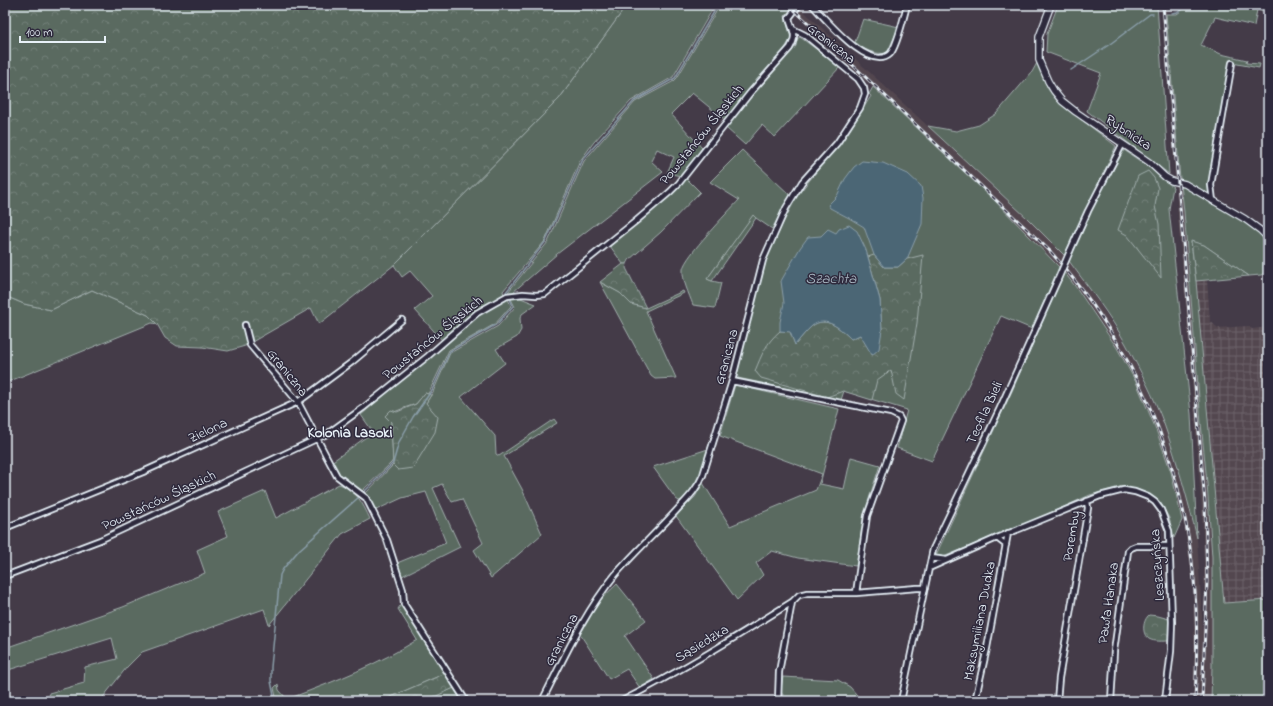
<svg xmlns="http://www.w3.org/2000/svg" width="1273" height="706" viewBox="0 0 1273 706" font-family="'Indie Flower',sans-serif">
	<defs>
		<pattern id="industrial-grid" width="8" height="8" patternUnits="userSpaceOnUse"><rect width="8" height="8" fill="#534750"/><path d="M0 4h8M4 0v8" fill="none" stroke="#6c626a"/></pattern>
		<pattern id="forest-crowns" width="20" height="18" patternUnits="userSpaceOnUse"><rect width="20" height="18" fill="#5a6a61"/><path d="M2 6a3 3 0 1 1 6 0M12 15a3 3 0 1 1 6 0" fill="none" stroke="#728078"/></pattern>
	</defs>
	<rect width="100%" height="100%" fill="#443b48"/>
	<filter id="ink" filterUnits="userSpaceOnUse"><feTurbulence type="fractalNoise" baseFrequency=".025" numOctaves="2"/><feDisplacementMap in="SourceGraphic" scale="8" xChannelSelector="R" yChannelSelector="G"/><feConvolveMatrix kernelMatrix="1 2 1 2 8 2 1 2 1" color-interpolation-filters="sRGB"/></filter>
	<g filter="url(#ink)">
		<path fill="#534750" d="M787 5H797L1027 218 1065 256 1059 267 994 200 887 101Z
			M1161 5H1166L1180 179 1184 212 1201 423 1207 483 1212 557V667L1211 701H1193L1194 653 1193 584 1185 530 1171 472 1155 427 1136 382 1117 348 1078 290 1064 272 1069 261 1096 299 1125 343 1148 389 1164 424 1187 500 1197 539 1203 631 1204 622V567L1202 513 1186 307 1179 232 1172 135Z"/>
		<path fill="url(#industrial-grid)" d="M1207 280 1210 321 1218 328 1248 326 1252 329 1268 327V600L1224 603 1196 281Z"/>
		<path fill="#5a6a61" stroke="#a1aeac" d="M627 5H715L673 77 631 101 594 142 580 161 545 241 503 291 504 295 481 307 442 340 415 310 432 296 410 271 402 277 394 265 559 99Z
			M720 5H787L791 9 785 16 791 38 781 55 725 120 692 93 671 114 702 148 681 176 667 173 674 157 657 149 651 161 663 172 557 254 513 292H508L548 242 584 161 635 102 674 81 677 78Z
			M1058 5H1157L1169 174 1087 111 1101 73 1046 52 1047 34Z
			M1189 5H1268V13L1257 10 1254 26 1215 17 1201 45 1221 54 1247 60 1246 63 1260 64 1259 68 1232 63 1211 196 1180 179 1166 14H1177Z
			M863 19 899 27 887 53C875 55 864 50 855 42Z
			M800 37 840 67 775 137 762 125 745 145 726 128 748 100 796 46 797 39Z
			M1037 63 1048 89 1057 101 1116 146 1065 256 1027 218 928 126 956 131 979 125 996 114 1032 72Z
			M873 87 994 200 1059 267 1032 329 1001 316 932 461 897 448 907 410 844 391 841 400 738 378 737 372 766 256 797 196 849 131 871 96 869 94Z
			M742 150 790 195 772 229 753 216 707 279 712 281 721 283 715 308 693 305C689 294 682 280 683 269 685 256 728 212 739 200L710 182Z
			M1124 150 1146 165 1173 187 1169 209 1191 414 1197 538C1188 500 1177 461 1164 424 1154 397 1140 370 1126 344 1110 315 1089 288 1069 261L1087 218Z
			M686 178 700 192 661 232 629 260 627 264H623L610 246 675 191Z
			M1181 185 1253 227 1268 242V271L1261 275 1249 276 1204 245 1191 242 1196 281 1224 603 1268 600V701H1211L1212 667V557L1207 483 1201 423 1184 212Z
			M1064 272 1078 290 1117 348 1136 382 1155 427 1171 472 1182 520 1174 538 1169 518 1160 502 1143 492 1123 486 1090 495 1026 524 943 557 936 555 1012 391Z
			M600 282 620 293 631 304 646 308 683 291 684 293 646 311 676 378 655 379 651 376Z
			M92 290 148 315 157 324 152 323 5 383V296L24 304 51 310Z
			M518 297 536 304 522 314 520 318 521 330 517 337 496 349 505 363 461 397 495 436 496 454 499 456 554 419 557 423 504 456 522 489 542 534 491 578 474 550 483 543 462 499 452 502 442 484 433 488 460 547 402 576 397 563 446 543 426 492 402 498 376 510 364 495 393 465 398 470 426 403 433 392 450 353 498 326 515 307 511 299Z
			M508 299 511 306 495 324 449 350 428 394 425 393 416 404 404 408 385 416 391 422 393 460 391 463 361 492 338 474 330 463 373 432 361 415 480 315 497 304Z
			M735 385 839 409 820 484 844 489 851 457 880 465 864 514 856 566 798 558 772 551 756 563 763 575 737 600 676 516 695 497 703 483 730 526 816 490 822 474 720 436Z
			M708 449C704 464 697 497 679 501L676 499 653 467Z
			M339 484C356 489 363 504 370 519L342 534 269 625 264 609 142 652 127 667 100 701H47L49 693 84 683 85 667 117 659 112 638 5 671V648L123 607 205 573 197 550 228 536 218 512 265 491 276 518Z
			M617 584 646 620 625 636 654 679 640 688 627 669 609 679 580 634 599 601Z
			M402 603 446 673 381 701H277L274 688 278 684 279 690 286 698 293 697C336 681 378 664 417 640L398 609Z
			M783 677 838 680 850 687 862 701H782L783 694H780Z
			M454 688 462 701H425Z"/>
		<path fill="url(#forest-crowns)" stroke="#a1aeac" d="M5 5H627L559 99 394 265 319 324 311 308 245 346 228 351 202 347 177 346 165 338 157 324 148 315 92 290 51 310 24 304 5 296Z
			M1148 171 1154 178 1158 188 1155 206 1159 224 1161 278 1127 235 1118 230 1138 176Z
			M753 215 756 218 712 281 707 279Z
			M1191 241 1204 245 1249 276 1196 281Z
			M874 255 884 267H898L907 259 923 255 917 323 904 400 896 394 891 370 877 380 872 400 843 391 827 397 761 378 755 371C762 354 766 343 780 331H790L795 345C800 339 806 331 812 326 826 315 841 329 851 339L860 335 877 350 882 330 880 300 868 257Z
			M623 264H627L626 268 646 308 631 304 620 293 600 282Z
			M425 393 431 395 426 403 438 417 435 432 413 468 398 470 393 465 391 422 385 416 391 410 397 412 416 404Z
			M1149 615 1158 616 1169 619V641C1163 641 1154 642 1149 639 1141 634 1143 620 1149 615Z
			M446 673 454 688 425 701H381Z"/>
		<path fill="#4c6675" stroke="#8a9ea9" d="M862 161 883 163 908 174 921 186 923 198 922 224 907 259 898 267H884L874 255 864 227 849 218 830 208 828 205 837 196 845 179 854 167Z
			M849 225 857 231 866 250 880 300 882 330 879 349 872 355 860 335 851 339C841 329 826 315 812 326 806 331 800 339 795 345L790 332 780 331V322L784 303 781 281 800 248 808 237 821 236 828 229 836 233 839 229Z"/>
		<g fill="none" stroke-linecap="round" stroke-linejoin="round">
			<path stroke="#8a9ea9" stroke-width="1.5" d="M1172 13 1178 12 1187 5
				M1071 70 1110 44 1150 14H1153
				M507 295 506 292 546 241 583 159 634 101 675 78 718 5
				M363 493 393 463 399 442 413 417 432 390 450 351 497 324 513 306 510 299
				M275 701 271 681V667L280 575 283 569 299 550 359 497"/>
			<g stroke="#e8f1f8" stroke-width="8">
				<path id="minor" d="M812 5C825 18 869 73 890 54 897 47 904 16 907 5
					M1213 201 1211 185 1232 63
					M1070 251 1088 211 1122 145
					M245 325 250 345 298 402 331 465 337 476 366 498 387 540 403 590 404 604 466 701
					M732 381 891 413 899 417 901 421 867 516 856 593
					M5 528 143 472 298 402 352 362 402 320
					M997 538 1006 545
					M931 558 946 560
					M929 568 997 538 1100 496 1124 490 1135 492 1148 497 1155 502 1161 510 1169 531 1172 622 1171 651 1165 701
					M5 576 100 540 327 434 363 408 428 356 477 313 507 296 523 294 536 295 545 294 636 221 670 192 679 183 750 93 790 48C798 34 792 31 789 18L799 5
					M542 701C564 658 584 613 615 575 634 553 656 533 676 511 686 500 697 490 703 475L732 381 763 260 786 208 802 182 837 143 860 108 865 94 864 88 858 79 805 35 793 29
					M622 701C681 671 736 637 792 602L799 595 807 593H856L917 588H925
					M778 701 779 672 792 602
					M901 701 933 549 1000 408 1058 279
					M975 701 987 648 1008 533
					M1057 701 1059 678 1088 508 1087 501
					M1111 701 1114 651 1128 551 1131 548 1136 546H1169"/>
			</g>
			<g stroke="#e8f1f8" stroke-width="8">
				<path id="tertiary" d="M1051 5 1039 37V60L1048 81 1054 91 1062 101 1076 112 1149 162 1165 177 1172 181 1185 184 1245 219 1260 230 1268 238"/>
			</g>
			<use href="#minor" stroke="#2f2a3d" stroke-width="4.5"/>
			<use href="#tertiary" stroke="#2f2a3d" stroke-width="5.5"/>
			<g stroke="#e8f1f8" stroke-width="3">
				<path id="rail" d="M789 5 1049 250C1131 340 1183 459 1194 580 1198 620 1197 661 1195 701
					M1163 5 1205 503 1207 581 1202 701"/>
			</g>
			<use href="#rail" stroke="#2f2a3d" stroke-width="1.5" stroke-dasharray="4.5" stroke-linecap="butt"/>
			<g stroke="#e8f1f8" stroke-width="8" stroke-linecap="butt">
				<path id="minor-bridge" d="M1058 279 1070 251"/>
			</g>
			<use href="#minor-bridge" stroke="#2f2a3d" stroke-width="4.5"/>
		</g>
	</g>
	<g text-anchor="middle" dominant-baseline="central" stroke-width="3" stroke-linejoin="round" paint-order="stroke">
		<g font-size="14" fill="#e8f1f8" stroke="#2f2a3d">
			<text transform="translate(831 44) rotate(38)">Graniczna</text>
			<text transform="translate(1128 133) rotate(34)">Rybnicka</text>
			<text transform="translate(702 135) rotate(-51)">Powstańców Śląskich</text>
			<text transform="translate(433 338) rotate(-39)">Powstańców Śląskich</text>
			<text transform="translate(727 357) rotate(-75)">Graniczna</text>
			<text transform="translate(287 373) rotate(51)">Graniczna</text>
			<text transform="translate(985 413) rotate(-65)">Teofila Bieli</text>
			<text transform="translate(208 431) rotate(-25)">Zielona</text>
			<text transform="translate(159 501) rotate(-25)">Powstańców Śląskich</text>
			<text transform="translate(1072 536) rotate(-81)">Poremby</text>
			<text transform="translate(1158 565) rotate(-94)">Leszczyńska</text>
			<text transform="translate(1109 603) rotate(-82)">Pawła Hanaka</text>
			<text transform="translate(980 621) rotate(-79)">Maksymiliana Dudka</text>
			<text transform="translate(562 640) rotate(-62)">Graniczna</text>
			<text transform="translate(702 644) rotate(-31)">Sąsiedzka</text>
		</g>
		<g font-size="15" font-style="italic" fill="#aab9c4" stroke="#2f2a3d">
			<text x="831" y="279">Szachta</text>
		</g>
		<g font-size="15" font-weight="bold" fill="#e8f1f8" stroke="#2f2a3d">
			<text x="350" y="433">Kolonia Lasoki</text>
		</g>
	</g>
	<rect width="1273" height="706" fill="none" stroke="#2f2a3d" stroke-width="20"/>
	<rect x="10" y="10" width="1253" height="686" fill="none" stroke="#e8f1f8" stroke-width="1.5" filter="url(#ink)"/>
	<path d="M20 36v6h85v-6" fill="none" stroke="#e8f1f8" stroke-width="2"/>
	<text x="26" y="36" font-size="12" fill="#e8f1f8" stroke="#2f2a3d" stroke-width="3" paint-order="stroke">100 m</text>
</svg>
